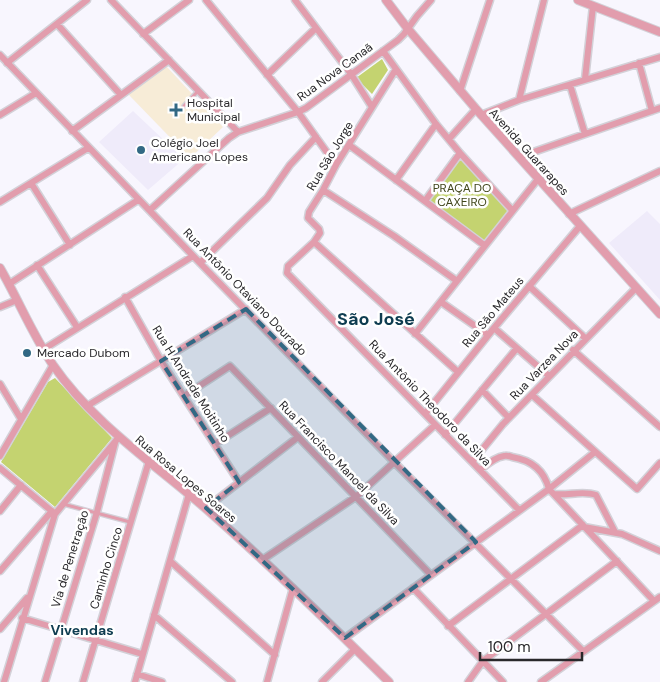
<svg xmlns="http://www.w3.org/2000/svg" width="660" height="682" viewBox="0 0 660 682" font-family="'DM Sans',sans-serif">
	<rect width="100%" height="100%" fill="#f8f6fe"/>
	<path fill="#efebfa" d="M133 111 184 159 148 190 99 142Z
		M647 211 660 224V300L609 243Z"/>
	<path fill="#f7ecd7" d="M166 66 223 127 190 158 128 94Z"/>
	<path fill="#c4d370" d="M382 59 388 70 372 94 356 78Z
		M460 155 510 210 484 243 427 200Z
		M55 378 112 438 55 507 1 462 48 382Z"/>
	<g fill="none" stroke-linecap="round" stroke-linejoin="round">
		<g stroke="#d3d1d8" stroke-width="5.5">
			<path id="service" d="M184 106 198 91
				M63 504 130 522"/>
		</g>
		<g stroke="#d3d1d8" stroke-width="9">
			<path id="minor" d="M111 0 238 132
				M206 0 298 112 336 165
				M295 0 351 74 372 107
				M57 24 121 95
				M143 34 189 0
				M383 51 436 124 460 153 512 210
				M0 55 200 263 395 463 583 651
				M7 63 87 0
				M639 63 652 111
				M396 69 336 165 323 190 309 212 308 218 319 229 320 233 314 242 458 372
				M267 75 316 28
				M585 79 593 6
				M570 85 585 134
				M460 91 490 0
				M519 100 544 0
				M0 115 36 93
				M481 115 519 100 660 57
				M72 131 169 60
				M449 139 476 109
				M349 145 484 245
				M519 157 660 108
				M396 180 436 124
				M31 183 70 245
				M323 190 394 236 457 281
				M425 201 460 153
				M0 202 88 148
				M150 210 229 138 238 132 298 112 306 108 398 40 404 34 417 16 431 0
				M569 214 660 171
				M314 242 288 266 287 273 519 510
				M200 263 267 198 290 165 316 137
				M37 265 77 327
				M9 284 138 200
				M529 286 585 338
				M125 297 161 361 239 482
				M441 302 488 335
				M0 307 17 300
				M494 328 549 376
				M415 334 538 179
				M44 349 193 256
				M573 350 660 427
				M0 384 21 419
				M482 390 509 418
				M532 395 637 489 660 463
				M184 396 230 366 431 575
				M87 406 246 309
				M425 414 494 328 580 226
				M445 435 517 348
				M215 444 271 408
				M0 456 53 365
				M472 462 503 424 636 288
				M0 468 54 513
				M480 470C486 465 495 457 504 456 507 455 509 456 512 457 531 460 544 470 549 489L654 601
				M554 494C568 496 583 490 596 495L615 532
				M206 508 298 437
				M0 511 21 485
				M584 527 622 534 660 551
				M262 560 357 496 435 425
				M170 561 275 655
				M0 571 52 511
				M413 588 503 682
				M154 615 232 682
				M22 618 142 654
				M448 626 583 525
				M0 629 27 598
				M345 638 549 489 595 452
				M137 674 162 682
				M4 682 55 514 119 437
				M45 682 97 512 115 443
				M83 682 149 461
				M135 682 189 494
				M267 682 293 588
				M322 682 355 649
				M468 682 483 661 617 561
				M541 682 660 597"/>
		</g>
		<g stroke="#d3d1d8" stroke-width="10">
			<path id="tertiary" d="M386 0 408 29 476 109 660 314
				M578 0 660 32
				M0 268C18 299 32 334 53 365 92 422 153 463 204 507 268 563 329 623 389 682"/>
		</g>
		<use href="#service" stroke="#e29dad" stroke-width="3"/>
		<use href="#minor" stroke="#e29dad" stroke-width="6"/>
		<use href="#tertiary" stroke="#e29dad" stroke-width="8"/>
	</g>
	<path fill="#326984" fill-opacity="0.2" stroke="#326984" stroke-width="4" stroke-dasharray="10 6" stroke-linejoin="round" d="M246 309 476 542 345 638 206 508 239 482 161 361Z"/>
	<g fill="#326984" stroke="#fff" stroke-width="2">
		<path d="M173.5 102.5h5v5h5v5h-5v5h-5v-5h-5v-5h5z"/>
		<circle cx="141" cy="150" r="5"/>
		<circle cx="27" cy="353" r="5"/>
	</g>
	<g text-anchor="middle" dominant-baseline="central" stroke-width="5" stroke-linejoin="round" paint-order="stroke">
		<g font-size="12" fill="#29282b" stroke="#fff">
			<text transform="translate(335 72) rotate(-36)">Rua Nova Canaã</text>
			<text transform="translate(529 152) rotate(48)">Avenida Guararapes</text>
			<text transform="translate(330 156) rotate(-59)">Rua São Jorge</text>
			<text transform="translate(245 292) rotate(46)">Rua Antônio Otaviano Dourado</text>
			<text transform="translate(493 312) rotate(-50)">Rua São Mateus</text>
			<text transform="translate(544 365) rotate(-46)">Rua Varzea Nova</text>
			<text transform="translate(191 384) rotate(58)">Rua H Andrade Moitinho</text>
			<text transform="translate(430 403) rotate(46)">Rua Antônio Theodoro da Silva</text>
			<text transform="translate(339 463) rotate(46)">Rua Francisco Manoel da Silva</text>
			<text transform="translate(186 479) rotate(40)">Rua Rosa Lopes Soares</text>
			<text transform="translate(70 559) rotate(-73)">Via de Penetração</text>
			<text transform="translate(106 568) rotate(-73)">Caminho Cinco</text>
		</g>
		<g font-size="12" fill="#29282b" stroke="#fff" text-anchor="start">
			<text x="187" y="103">Hospital<tspan x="187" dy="14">Municipal</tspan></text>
			<text x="151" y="143">Colégio Joel<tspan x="151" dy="14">Americano Lopes</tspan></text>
			<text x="37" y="353">Mercado Dubom</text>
		</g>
		<g font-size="12" fill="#41461c" stroke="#fff">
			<text x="462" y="188">PRAÇA DO<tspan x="462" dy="14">CAXEIRO</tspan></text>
		</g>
		<g font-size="14" font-weight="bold" fill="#0e3c50" stroke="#fff">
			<text x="82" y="630">Vivendas</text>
		</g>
		<g font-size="18" font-weight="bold" fill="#0e3c50" stroke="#fff">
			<text x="376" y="319">São José</text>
		</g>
	</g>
	<path d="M480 652v8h102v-8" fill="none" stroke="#29282b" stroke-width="2.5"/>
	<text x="488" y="652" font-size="15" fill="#29282b" stroke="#ffffff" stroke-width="4" paint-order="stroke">100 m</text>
</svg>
